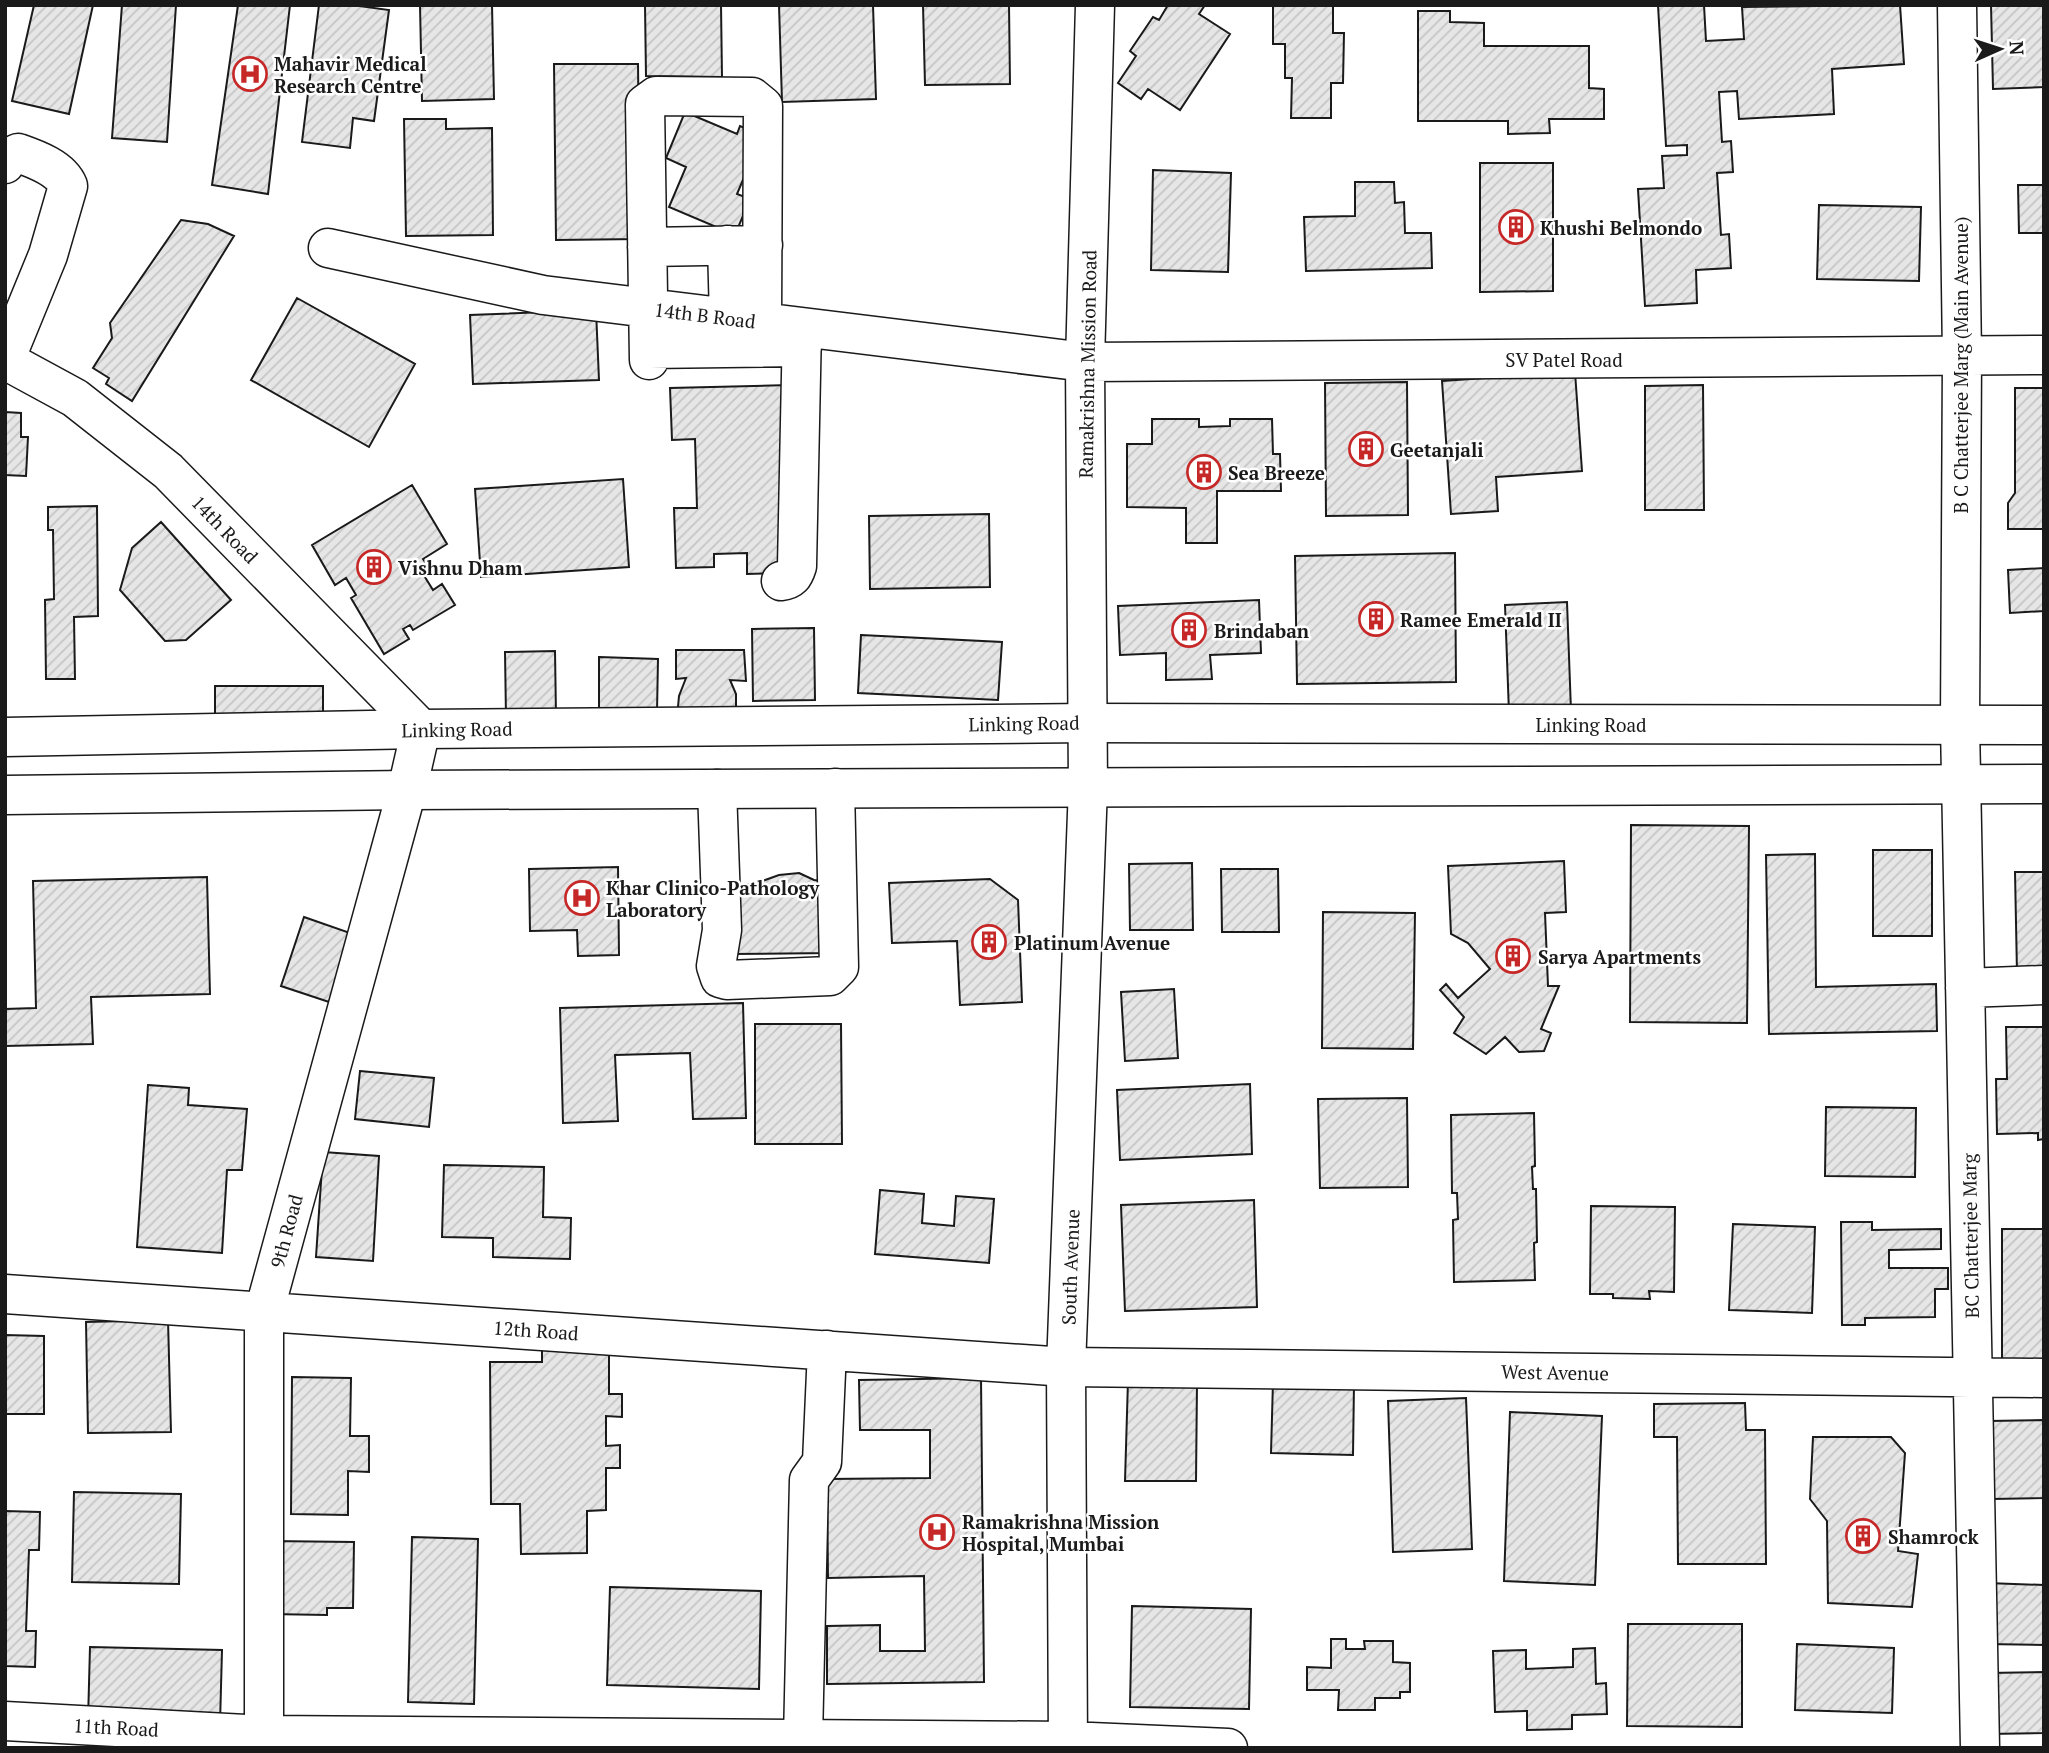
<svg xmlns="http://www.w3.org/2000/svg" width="2049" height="1753" viewBox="0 0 2049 1753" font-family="'PT Serif',serif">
	<defs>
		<pattern id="building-hatch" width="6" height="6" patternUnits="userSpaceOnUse" patternTransform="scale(1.75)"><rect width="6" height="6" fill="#e6e6e6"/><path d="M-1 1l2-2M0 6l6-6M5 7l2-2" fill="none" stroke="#c5c5c5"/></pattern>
	</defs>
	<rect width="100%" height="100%" fill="#fff"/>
	<path fill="url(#building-hatch)" stroke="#1a1a1a" stroke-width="2" d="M34 5H93L69 114 12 101Z
		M122 5H176L167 142 112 138Z
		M238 5H290L268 194 212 185Z
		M319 5H352L389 10 374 121 353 118 350 148 302 142Z
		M420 5H492L494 99 422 101Z
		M645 5H721L722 77 646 76Z
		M779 5H873L876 99 782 102Z
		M923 5H1009L1010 84 925 85Z
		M1168 5H1205L1199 14 1230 34 1180 110 1148 89 1141 99 1118 83 1136 56 1130 51 1153 17 1159 20Z
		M1273 5H1333V33H1344L1343 83H1331V118H1291L1292 78H1285V44H1273Z
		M1658 5H1704L1706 41 1744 39 1742 7 1900 5 1904 64 1832 69 1834 114 1739 119 1737 91 1719 92 1722 142 1731 141 1733 172 1717 173 1721 235 1729 234 1731 268 1696 270 1697 303 1645 306 1638 189 1664 188 1662 156 1687 155V145L1666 146Z
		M1991 5H2044V87L1993 89Z
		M1418 11H1450V22L1484 23V46H1589V88L1604 89V119H1549L1550 133 1508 134V121H1418Z
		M554 64H638L640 239 556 240Z
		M685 112 737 134 740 126 762 135 737 194 750 199 735 235 669 207 686 167 666 158Z
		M404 119H446V129L492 128 493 235 406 236Z
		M1480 163H1553V291L1480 292Z
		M1153 170 1231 173 1228 272 1151 270Z
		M1355 182H1394L1395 203 1404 202 1405 233H1431L1432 268 1306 271 1304 217 1355 216Z
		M2018 185H2044V233H2019Z
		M1819 205 1921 207 1919 281 1817 279Z
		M181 220 208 224 234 236 132 401 106 384 109 378 93 368 112 338 110 323Z
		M297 298 415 364 369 447 251 380Z
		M596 310 599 380 473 384 470 315Z
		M1575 372 1582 471 1496 477 1498 511 1451 514 1442 381Z
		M1407 382 1408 515 1326 516 1325 383Z
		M789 385 786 573 747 574V553L714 554V567L676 568 674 508H697L695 439 672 440 670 388Z
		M1703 385 1704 510H1645V386Z
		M2015 388H2044V529H2008V503L2015 493Z
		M5 412 21 413V437H28L26 476 5 475Z
		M1152 419H1199V427L1230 426V419H1272L1273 454H1280L1281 491H1217V543H1186V508L1127 507V444H1152Z
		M623 479 629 567 481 577 475 489Z
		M412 485 447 544 423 559 427 565 420 569 433 590 442 584 455 605 413 630 410 625 403 629 409 639 384 654 351 598 356 595 346 578 335 585 312 545Z
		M97 506 98 616 74 617 75 679H46L45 600 54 599 53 530H48V507Z
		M989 514 990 587 870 589 869 516Z
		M161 522 231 600 186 640 165 641 120 590 132 548Z
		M1455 553 1456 682 1297 684 1295 556Z
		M2044 568V611L2010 613 2008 570Z
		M1259 600 1261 653 1210 655 1212 679 1166 680V653L1120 655 1118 606Z
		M1567 602 1571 711 1509 713 1505 605Z
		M814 628 815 700 753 701 752 629Z
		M861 635 1002 642 998 700 858 693Z
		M676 650H744L746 681 730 680 736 694V706L729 713 685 714 678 707 679 696 686 678 676 679Z
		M555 651 556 716 506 717 505 652Z
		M599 657 658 659 657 712 599 711Z
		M215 686H323V724L215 723Z
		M1631 825 1749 826 1747 1023 1630 1022Z
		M1873 850H1932V936H1873Z
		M1815 854 1816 987 1936 984 1937 1031 1769 1034 1766 855Z
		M1564 861 1566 912 1545 913 1548 986H1559L1541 1029 1551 1033 1544 1051 1519 1052 1505 1037 1486 1054 1454 1033 1464 1017 1440 990 1446 984 1458 998 1490 969 1468 943 1451 934 1448 866Z
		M1192 863 1193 930H1130L1129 864Z
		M618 867 619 955 578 956 577 930 530 931 529 869Z
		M1221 869H1278L1279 932H1222Z
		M2015 872H2044V972L2017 973Z
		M799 873 814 880 829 882 832 953 731 954 733 885 754 884 779 875Z
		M207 877 210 994 91 997 93 1044 5 1046V1009L36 1008 33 881Z
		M990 879 1018 900 1022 1002 960 1005 957 941 892 943 889 883Z
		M1323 912 1415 913 1413 1049 1322 1048Z
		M304 917 353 934 329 1002 281 986Z
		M1174 989 1178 1058 1125 1061 1121 992Z
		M743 1003 746 1118 693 1119 690 1053 615 1055 618 1121 563 1123 560 1008Z
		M755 1024H841L842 1144H755Z
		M2006 1027H2044V1139L2038 1140V1133L1997 1134 1996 1079H2007Z
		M360 1071 434 1078 429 1127 355 1119Z
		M1250 1084 1252 1154 1120 1160 1117 1090Z
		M148 1085 189 1088 188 1105 247 1109 242 1170H227L222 1253 137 1247Z
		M1407 1098 1408 1187 1320 1188 1318 1099Z
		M1826 1107 1916 1108 1915 1177 1825 1176Z
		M1534 1113 1535 1166 1532 1167 1533 1189H1536L1537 1242 1534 1243 1535 1280 1454 1282 1453 1220 1458 1219 1457 1193H1452L1451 1115Z
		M323 1152 379 1156 373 1261 316 1257Z
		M444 1165 544 1167 543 1217 571 1218 570 1259 493 1257V1238L442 1237Z
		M880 1190 924 1194 922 1223 954 1226 956 1196 994 1199 989 1263 875 1254Z
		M1254 1200 1257 1307 1125 1311 1121 1205Z
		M1591 1206 1675 1207 1674 1292 1649 1291 1650 1299 1613 1298V1294H1590Z
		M1841 1222H1872V1230L1941 1229V1249L1889 1250V1268H1948V1289H1935V1317L1865 1318V1325H1842Z
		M1733 1224 1815 1227 1812 1313 1729 1310Z
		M2002 1229H2044V1368H2002Z
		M168 1320 171 1432 88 1433 86 1322Z
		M5 1335 44 1336V1414H5Z
		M542 1345H609V1394H622V1417L606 1416V1446L620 1445V1468H606V1510L587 1511V1553L521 1554 520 1504H491L490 1362H542Z
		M292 1377 351 1378 350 1436H369V1472L348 1471V1515L291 1514Z
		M981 1378 984 1682 827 1684V1626L880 1625V1651H925L924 1576 828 1578 827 1479 930 1478V1430H860L859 1380Z
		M1128 1380 1197 1383 1196 1481H1125Z
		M1273 1381 1354 1383 1353 1455 1271 1453Z
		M1466 1398 1472 1549 1393 1552 1388 1401Z
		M1745 1403 1746 1430H1765L1766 1564H1678L1677 1437H1654V1404Z
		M1510 1412 1602 1416 1595 1585 1504 1581Z
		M2044 1420V1498L1992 1499 1989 1421Z
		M1813 1437H1891L1905 1453 1898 1551 1918 1554 1912 1607 1828 1603 1827 1521 1810 1499Z
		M74 1492 181 1494 179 1584 72 1582Z
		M5 1511 40 1512 39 1550H29L26 1631H36L35 1667 5 1666Z
		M412 1537 478 1539 474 1704 408 1702Z
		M269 1541 354 1542 353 1608H327V1615L269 1614Z
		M1987 1583 2044 1585V1645L1986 1644Z
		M610 1587 761 1591 759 1689 607 1685Z
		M1132 1606 1251 1609 1249 1709 1130 1707Z
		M1628 1624H1742V1727L1627 1726Z
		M1331 1639H1346V1649H1365L1364 1641H1393V1662L1410 1663V1692H1400V1698H1375V1710H1338L1339 1690H1307V1667L1331 1668Z
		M1797 1644 1894 1648 1892 1713 1795 1710Z
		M90 1647 222 1650 220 1724 88 1721Z
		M1595 1648 1596 1684 1606 1683 1607 1714 1572 1715V1729L1527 1730V1711L1495 1712 1493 1651 1526 1650V1669L1573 1667V1649Z
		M2044 1672V1733L1988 1734 1987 1673Z"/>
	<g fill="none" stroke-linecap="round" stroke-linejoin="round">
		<g stroke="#1a1a1a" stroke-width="41">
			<path id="minor" d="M1957 5 1962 356 1960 725 1980 1748
				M5 164 7 159 18 153C35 159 61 168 68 186L48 255 5 360 75 398 168 471 421 729 407 790 264 1312V1748
				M727 245 729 318
				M647 247 763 245
				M328 248 543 295 1085 362 2044 355
				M649 349 802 347
				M649 360 645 104 656 96 752 97 763 106 762 322
				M781 581C791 580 794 576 797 566L802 327
				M717 789 722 930 716 966 720 978 727 980 830 976 839 967 835 788
				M1965 988 2044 985
				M5 1294 1066 1367 2044 1378
				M5 1721 264 1735 1068 1741 1228 1748
				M803 1739 809 1480 822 1462 827 1350
				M1068 1748 1066 1367 1088 787 1085 362 1095 5"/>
		</g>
		<g stroke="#1a1a1a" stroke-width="41">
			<path id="major" d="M5 737 421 729 1088 723 2044 725
				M5 795 407 790 2044 784"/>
		</g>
		<use href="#minor" stroke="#fff" stroke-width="38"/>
		<use href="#major" stroke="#fff" stroke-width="38"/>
	</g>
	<defs>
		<g id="hospital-ring" transform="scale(1.75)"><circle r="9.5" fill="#fff" stroke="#c62828" stroke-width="1.5"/><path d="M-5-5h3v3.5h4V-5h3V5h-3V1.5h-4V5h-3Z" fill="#c62828"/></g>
		<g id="building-ring" transform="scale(1.75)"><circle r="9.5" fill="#fff" stroke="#c62828" stroke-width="1.5"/><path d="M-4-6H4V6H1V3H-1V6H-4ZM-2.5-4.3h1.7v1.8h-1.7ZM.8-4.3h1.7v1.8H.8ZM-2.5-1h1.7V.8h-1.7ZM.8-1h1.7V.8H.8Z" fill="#c62828"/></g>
	</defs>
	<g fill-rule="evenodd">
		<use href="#hospital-ring" x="250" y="74"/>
		<use href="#building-ring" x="1516" y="227"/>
		<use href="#building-ring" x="1366" y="449"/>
		<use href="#building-ring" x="1204" y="472"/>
		<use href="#building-ring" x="374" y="567"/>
		<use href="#building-ring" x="1376" y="619"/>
		<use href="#building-ring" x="1189" y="630"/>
		<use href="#hospital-ring" x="582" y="898"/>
		<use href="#building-ring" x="989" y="942"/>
		<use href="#building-ring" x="1513" y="956"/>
		<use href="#hospital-ring" x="937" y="1532"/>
		<use href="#building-ring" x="1863" y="1536"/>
	</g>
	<g text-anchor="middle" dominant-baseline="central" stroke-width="5" stroke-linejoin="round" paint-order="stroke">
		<g font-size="19" font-weight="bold" fill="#1a1a1a" stroke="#fff" text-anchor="start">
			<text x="274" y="63">Mahavir Medical<tspan x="274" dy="22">Research Centre</tspan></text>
			<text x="1540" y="227">Khushi Belmondo</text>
			<text x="1390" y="449">Geetanjali</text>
			<text x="1228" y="472">Sea Breeze</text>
			<text x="398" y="567">Vishnu Dham</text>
			<text x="1400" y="619">Ramee Emerald II</text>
			<text x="1214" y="630">Brindaban</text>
			<text x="606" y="887">Khar Clinico-Pathology<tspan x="606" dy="22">Laboratory</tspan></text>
			<text x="1014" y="942">Platinum Avenue</text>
			<text x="1538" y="956">Sarya Apartments</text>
			<text x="962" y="1521">Ramakrishna Mission<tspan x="962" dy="22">Hospital, Mumbai</tspan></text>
			<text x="1888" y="1536">Shamrock</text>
		</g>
		<g font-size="19" fill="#1a1a1a" stroke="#fff">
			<text transform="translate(705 315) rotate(7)">14th B Road</text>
			<text x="1564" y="359">SV Patel Road</text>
			<text transform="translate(1087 364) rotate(-89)">Ramakrishna Mission Road</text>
			<text transform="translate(1960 365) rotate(-90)">B C Chatterjee Marg (Main Avenue)</text>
			<text transform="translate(225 529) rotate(46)">14th Road</text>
			<text transform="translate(1024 723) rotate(-1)">Linking Road</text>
			<text x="1591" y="724">Linking Road</text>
			<text transform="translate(457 729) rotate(-1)">Linking Road</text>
			<text transform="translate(286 1231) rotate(-75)">9th Road</text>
			<text transform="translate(1970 1236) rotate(-91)">BC Chatterjee Marg</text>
			<text transform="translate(1070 1267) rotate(-88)">South Avenue</text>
			<text transform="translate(536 1330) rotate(4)">12th Road</text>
			<text transform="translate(1555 1372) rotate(1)">West Avenue</text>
			<text transform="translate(116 1727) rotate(3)">11th Road</text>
		</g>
	</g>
	<rect width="2049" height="1753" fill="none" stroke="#1a1a1a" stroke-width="14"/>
	<g transform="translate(2000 49) rotate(87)" stroke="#ffffff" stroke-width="5" paint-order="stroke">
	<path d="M0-5L12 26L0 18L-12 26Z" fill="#1a1a1a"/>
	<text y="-10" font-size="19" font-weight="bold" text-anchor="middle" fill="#1a1a1a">N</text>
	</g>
</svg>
